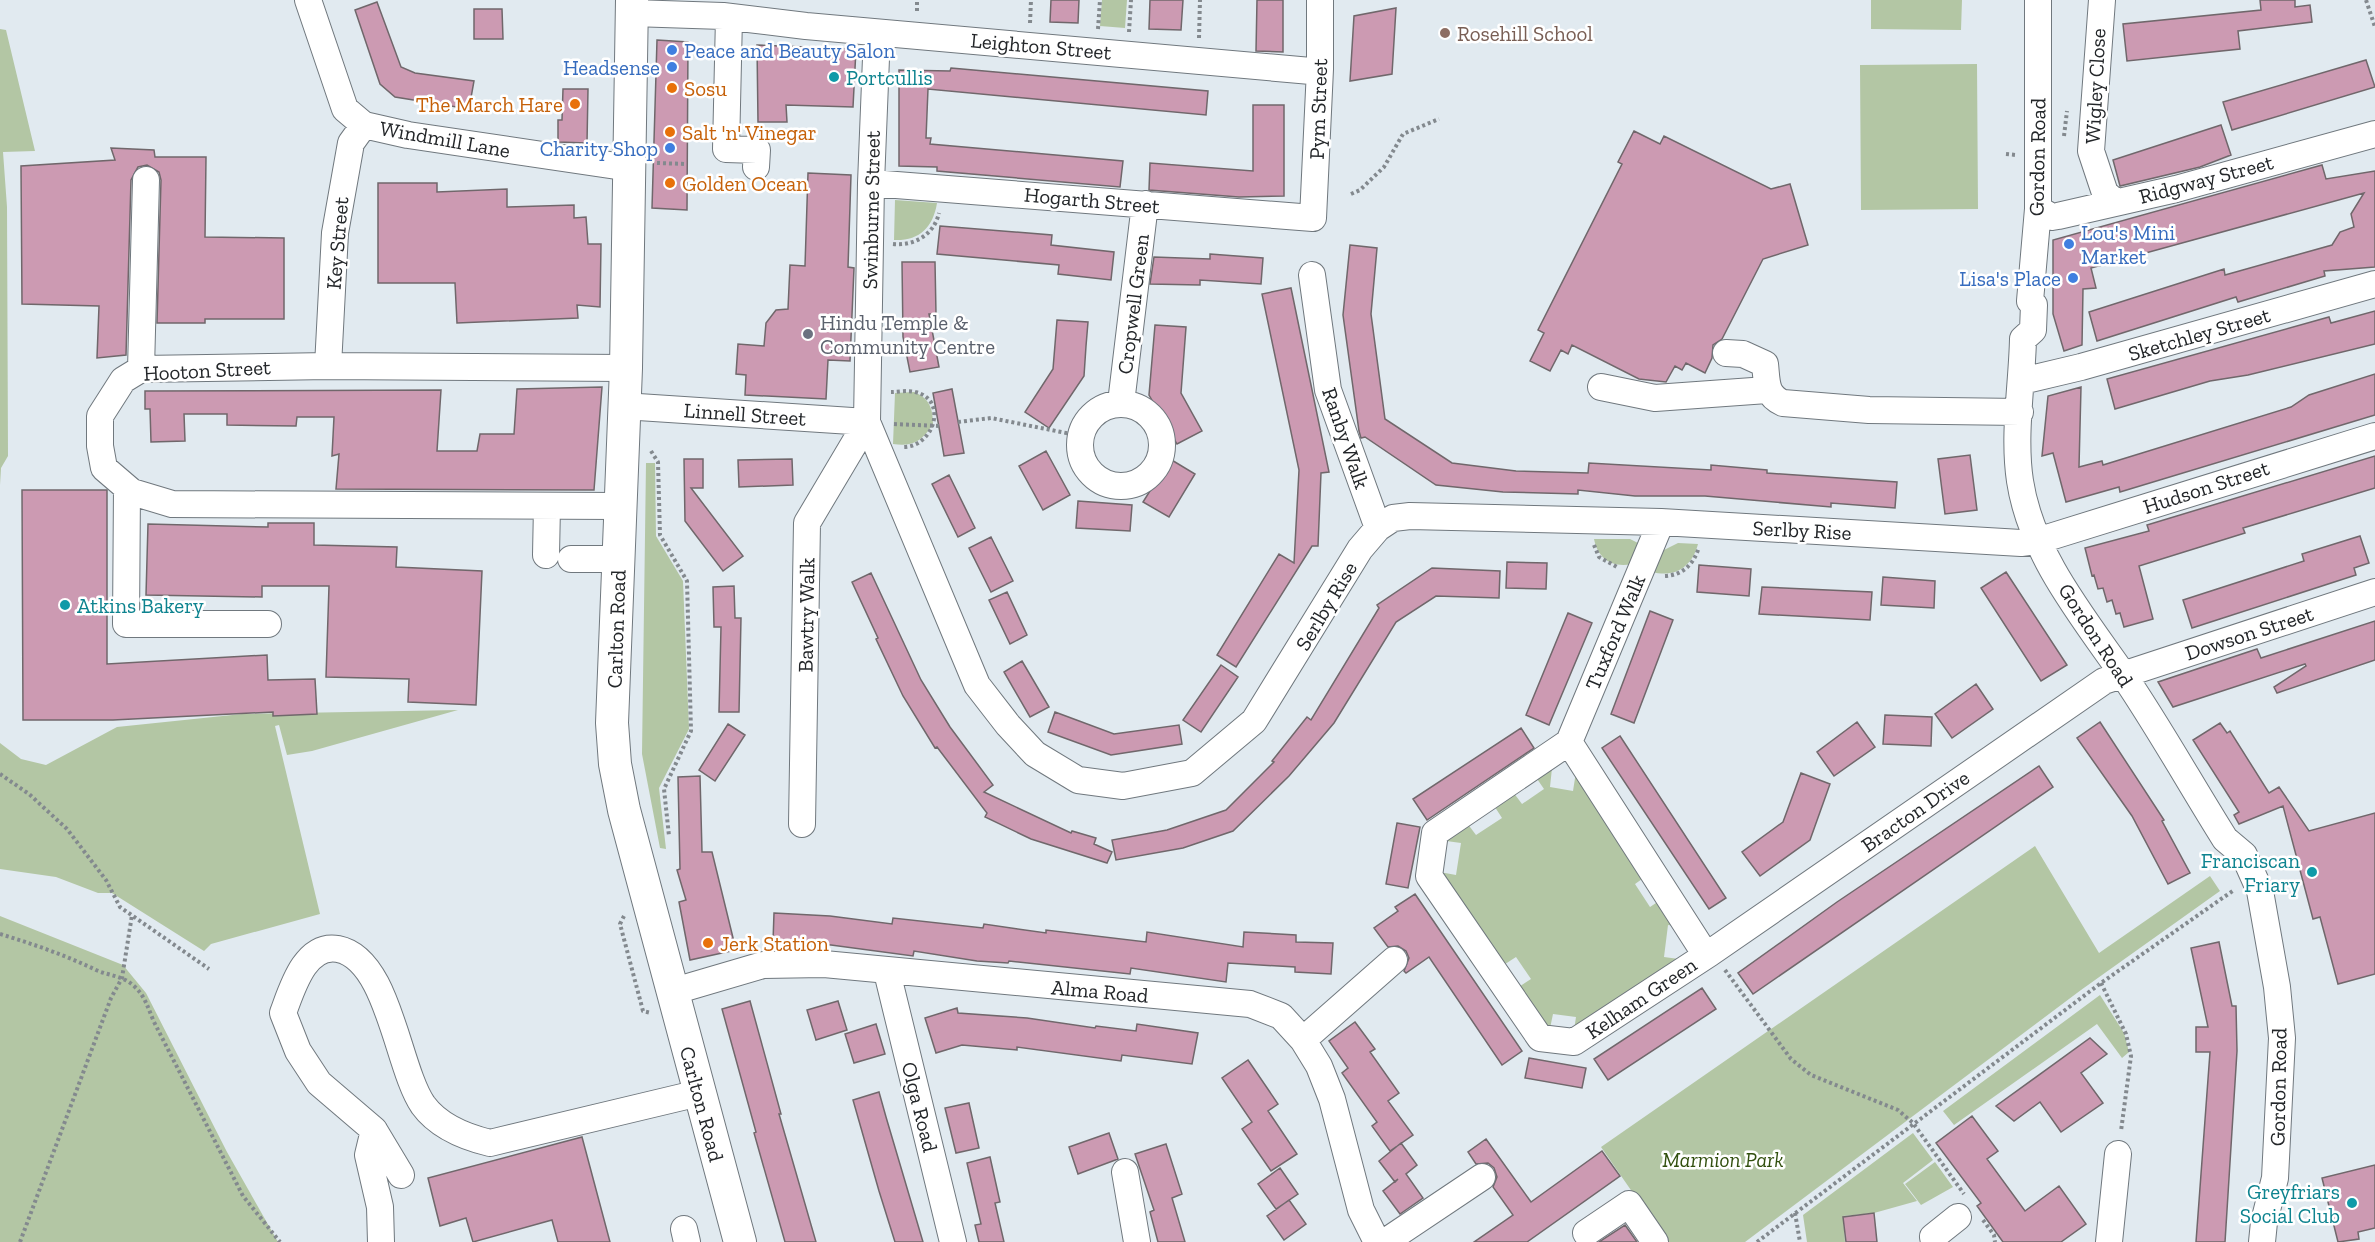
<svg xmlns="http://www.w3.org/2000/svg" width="2375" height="1242" viewBox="0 0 2375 1242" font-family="'Zilla Slab',serif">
	<rect width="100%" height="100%" fill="#e1eaf0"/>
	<path fill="#b3c6a4" d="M1102 0H1127L1125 28 1100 26Z
		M1871 0H1962L1961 30 1871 29Z
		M0 29 6 30 35 151 3 152 7 207 8 456 1 468 0 485Z
		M1977 64 1978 209 1861 210 1860 65Z
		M895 200 937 203C933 228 919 241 894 240Z
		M914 392C929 398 933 408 933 424 922 441 913 447 893 444L895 393Z
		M646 463H655L656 536 683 581 689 729 659 788 666 849 660 848 642 754Z
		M1594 539H1630L1640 544 1632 564C1612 568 1598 559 1594 539Z
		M1678 543 1698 544C1692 567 1675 578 1652 572L1662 551Z
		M458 710 312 751 287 755 279 725 275 726 320 914 211 944 204 951 112 893H98L56 877 0 869V743L21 759 46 765 117 727 242 714Z
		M1552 768 1550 787 1573 791 1576 772 1652 872 1635 884 1650 907 1668 895 1691 928 1668 925 1664 957 1686 960 1573 1037 1576 1017 1553 1014 1549 1033 1514 990 1531 979 1516 957 1499 968 1434 871 1456 875 1461 843 1439 840 1464 819 1476 835 1502 818 1491 801 1510 788 1522 804 1544 789 1533 773Z
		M2035 846 2099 953 2210 876 2220 891 2081 990 1745 1242H1667L1601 1147Z
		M0 916 123 965 146 993 227 1152 278 1242H0Z
		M2100 995 2124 1033 2129 1052 2122 1058 2097 1024 1954 1125 1943 1111Z
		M1913 1133 1933 1160 1903 1183 1917 1201 1874 1213 1843 1216 1845 1242H1807L1803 1215Z
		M1935 1162 1953 1187 1921 1205 1905 1184Z"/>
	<path fill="#cc9ab2" stroke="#70676b" stroke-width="1.5" d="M1051 0H1079L1078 23 1050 22Z
		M1150 0H1183L1181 30 1149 29Z
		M1257 0H1283V52L1256 51Z
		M2260 0H2295V7L2310 5 2312 22 2238 31 2240 49 2127 61 2123 24 2261 10Z
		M377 2 401 67 415 73 474 81 469 109 395 97 380 84 355 10Z
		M1396 8 1392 74 1350 81 1354 16Z
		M474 9H502L503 39H474Z
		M657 40 688 42 687 210 652 208Z
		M757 45 856 49 853 107 786 105 787 122H758Z
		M2366 60 2375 87 2232 130 2223 102Z
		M951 68 1208 91 1206 115 928 89 926 138H931L930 144 1123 161 1120 187 937 171V167L899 166V70L950 71Z
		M563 89H588L587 143 558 142V120H562Z
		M1253 105H1284V196L1239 197 1149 190 1150 163 1253 171Z
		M2221 125 2231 155 2200 167 2120 186 2113 160Z
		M1634 131 1660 144 1664 136 1771 189 1790 184 1808 245 1763 259 1722 339 1713 345 1712 358 1705 373 1686 363 1682 370 1675 366 1666 382 1639 379 1572 345 1568 354 1561 350 1550 371 1530 361 1544 333 1538 330 1622 164 1618 162Z
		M111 148 154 150 155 157H206L205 237 284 238V319H205V323H157L161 180 159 172 147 165 138 167 131 180 126 355 97 358 99 306 22 304 21 166 115 160Z
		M2322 165 2326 179 2375 171V267L2324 271 2325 276 2238 302 2236 297 2097 341 2089 312 2224 269 2225 275 2332 245 2340 232 2354 227 2351 214 2364 193 2091 268 2096 288 2083 289 2082 345 2064 351 2053 314V240Z
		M808 173 851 175 848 267 854 268 850 361 828 360 826 399 745 395 746 375 736 374 738 344 764 346 766 323 776 310 788 309 790 265 805 266Z
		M378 183H437V192L507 189V207L574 205V218L586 217 588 244H601L600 307 577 305 578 318 457 323 455 283H378Z
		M940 226 1052 235 1051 245 1114 252 1111 280 1058 274 1059 265 937 254Z
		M1350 245 1377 248 1371 314 1385 419 1452 463 1516 471 1588 473 1589 463 1711 470V465L1767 470V473L1897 482 1895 508 1831 503V507L1705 496H1635L1578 490V494L1503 492 1436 485 1365 437 1361 438 1359 431 1343 315Z
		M1210 254 1263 258 1261 284 1200 280V285L1150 284 1154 257 1210 259Z
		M902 262H935L936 314H929L939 367 910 372 903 337Z
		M1291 288 1329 472 1321 473 1318 546H1312L1236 667 1217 655 1279 554 1294 563 1299 470 1262 294Z
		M2375 311V344L2248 375 2210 381 2115 409 2107 379 2329 317 2331 323Z
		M1057 320 1088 322 1086 346 1084 376 1049 428 1025 412 1053 369Z
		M1155 325 1186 327 1181 393 1202 431 1177 444 1149 395Z
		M2375 374V415L2120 492 2119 487 2066 502 2053 453 2042 456 2048 396 2081 387 2079 467 2102 461 2103 465 2291 407 2309 395Z
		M602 387 594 490 336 489 339 454 332 456 334 417H297L296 426 227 425V414H184L185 441 151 442 150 409H145V391L441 390 437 451H477L480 434H514L517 389Z
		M952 389 964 453 944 456 933 393Z
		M1046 451 1070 495 1043 510 1019 466Z
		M1970 455 1977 510 1945 514 1938 459Z
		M2375 456V488L2253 525 2243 528 2245 533 2139 566 2153 619 2124 627 2120 613 2116 614 2112 600 2107 602 2103 588 2098 589 2094 575 2092 576 2085 548 2149 531 2147 525Z
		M684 459H703V488H691L743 556 723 571 685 521Z
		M792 459 793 485 739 487 738 460Z
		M1170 459 1195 474 1169 517 1143 502Z
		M949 475 975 528 958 537 932 484Z
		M22 490H107V664L267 655 268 680 315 679 317 714 273 716V712L113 720H23Z
		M1078 501 1132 505 1130 531 1076 528Z
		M268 523H314V545L397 547 396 567 482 571 476 705 408 702 409 679 326 677 329 586H262V597L146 595 148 524 268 527Z
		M2360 536 2369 563 2354 568 2356 575 2192 628 2183 600 2304 561 2302 554Z
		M991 537 1013 581 991 592 969 548Z
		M1507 562 1547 563 1546 589 1506 588Z
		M1699 565 1751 569 1749 596 1697 592Z
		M1432 568 1500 571 1499 598 1436 596 1396 622 1334 723 1289 776 1233 831 1183 848 1116 860 1112 840 1167 830 1226 810 1274 762 1272 761 1307 717 1311 720 1379 608 1377 605Z
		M2006 572 2067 665 2041 681 1981 588Z
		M871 573 921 680 950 727 993 785 984 792 1071 833 1072 831 1096 838 1094 844 1112 852 1107 863 1031 839 985 817 987 813 937 747 935 748 903 696 876 639 878 638 852 582Z
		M1883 577 1935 581 1934 608 1881 605Z
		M734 586 735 618H741L739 712H719L721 627H714L713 587Z
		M1762 587 1872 592 1870 620 1759 614Z
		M1007 592 1027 635 1010 644 989 600Z
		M1650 611 1673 620 1634 723 1611 714Z
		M1568 613 1592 623 1549 725 1526 715Z
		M2375 621V660L2277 693 2274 687 2306 666 2305 664 2173 707 2158 682 2257 649 2261 658Z
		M1022 661 1049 707 1030 717 1004 672Z
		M1221 665 1238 677 1201 732 1183 720Z
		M1976 684 1993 709 1952 738 1935 714Z
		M1055 712 1114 734 1179 725 1182 744 1111 755 1048 732Z
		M1885 715 1932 717 1931 746 1883 744Z
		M1857 722 1875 747 1834 776 1817 752Z
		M2100 722 2164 820 2162 821 2190 873 2168 884 2132 816 2077 738Z
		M2220 723 2227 733 2230 731 2269 793 2279 787 2309 831 2375 813V974L2338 984 2320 917 2313 919 2283 806 2239 824 2234 815 2239 812 2193 740Z
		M728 724 745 735 715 781 699 770Z
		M1521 728 1534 748 1427 820 1413 799Z
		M1620 736 1726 898 1709 909 1602 748Z
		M2039 766 2053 787 1753 994 1738 973 1837 902Z
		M1801 773 1830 784 1810 840 1760 876 1742 852 1783 822Z
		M700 776 702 852H712L736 950 690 960 679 902 686 900 677 870 680 869 678 777Z
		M1397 823 1420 827 1408 888 1386 884Z
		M1415 894 1522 1051 1502 1065 1429 957 1406 973 1404 971 1409 958 1406 951 1398 946 1388 947 1374 928 1398 911 1395 907Z
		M774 913 830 916 892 924 893 918 983 928 984 924 1046 933V930L1146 942 1147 932 1243 947 1244 932 1296 935V942L1333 943 1331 974 1295 972V967L1228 963 1226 982 1131 968 1130 974 1009 961 1008 963 977 961 914 951 913 956 831 945 773 942Z
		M2219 942 2232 1006H2236L2237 1051 2225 1242H2196L2210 1052H2196V1027H2208L2191 948Z
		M1702 988 1716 1009 1608 1080 1594 1059Z
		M750 1001 781 1114H779L816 1242H785L754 1133 756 1132 722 1009Z
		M838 1001 847 1030 816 1040 807 1010Z
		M957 1008 958 1013 1027 1018 1095 1028 1096 1026 1136 1031 1137 1024 1198 1033 1192 1064 1122 1055 1121 1061 1017 1047V1050L962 1045 936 1053 925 1018Z
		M1355 1022 1375 1049 1370 1052 1399 1093 1388 1101 1413 1135 1390 1151 1372 1126 1377 1122 1342 1073 1348 1068 1329 1041Z
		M876 1024 885 1054 854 1063 845 1034Z
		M2090 1038 2107 1054 2081 1073 2103 1103 2061 1132 2040 1102 2014 1121 1996 1106Z
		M1529 1058 1586 1068 1582 1088 1525 1078Z
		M1248 1060 1278 1104 1268 1111 1297 1154 1271 1171 1242 1129 1252 1122 1222 1078Z
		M879 1092 886 1117 923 1242H895L879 1191 853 1100Z
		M969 1103 979 1148 956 1153 945 1108Z
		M1972 1116 1998 1151 1987 1159 2025 1211 2059 1186 2086 1224 2061 1242H2003L1977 1206 1981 1203 1936 1143Z
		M1109 1133 1118 1159 1078 1174 1069 1147Z
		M582 1137 610 1242H558L552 1220 473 1242 466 1218 440 1226 428 1178Z
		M1486 1139 1531 1202 1602 1151 1620 1176 1527 1242H1474L1513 1215 1493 1187 1497 1177 1494 1168 1488 1163 1476 1164 1468 1152Z
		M1401 1143 1417 1165 1406 1174 1423 1198 1400 1214 1383 1191 1398 1179 1395 1182 1379 1161Z
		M1166 1144 1182 1194 1172 1198 1185 1242H1158L1150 1212 1154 1210 1135 1154Z
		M990 1157 1000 1202 995 1203 1004 1242H979L975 1225 981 1224 967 1163Z
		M2375 1165V1228L2358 1232 2359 1239 2338 1242 2322 1178Z
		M1280 1168 1298 1194 1276 1209 1258 1184Z
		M1289 1200 1306 1224 1284 1240 1267 1216Z
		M1874 1213 1877 1242H1846L1843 1217Z
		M1625 1225 1637 1242H1599Z"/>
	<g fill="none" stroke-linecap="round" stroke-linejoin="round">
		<g stroke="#70787e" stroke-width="28">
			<path id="minor" d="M308 0 345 109 364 125 408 135 630 168
				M2038 0V209L2030 301 2034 305 2033 330 2023 339C2022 385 2013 435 2020 481 2031 554 2083 617 2124 676 2160 729 2191 785 2225 839L2244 855 2260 891 2277 987 2282 1038 2275 1178 2264 1222 2262 1242
				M2102 0 2091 151 2105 193 2115 202
				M632 13 723 16 806 26 1311 71 1320 69
				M729 17 726 149 757 150 756 167
				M877 33 871 183 867 422 977 685 1008 725 1035 754 1078 780 1123 786 1192 773 1254 721 1360 549 1378 528 1393 518 1410 516 1661 522 2021 543 2037 541 2375 436
				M871 183 1313 218 1320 69V0
				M2038 209 2052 217 2058 216 2176 189 2375 134
				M1312 275 1328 390 1378 528
				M1726 353 1743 354 1765 364C1767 382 1765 395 1783 403L1869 410 2020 412
				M328 366 335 233 351 143 364 125
				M141 369 146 180
				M2022 381 2081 367 2375 284
				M1601 387 1655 398 1767 390
				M1121 403 1145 204
				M1080 445a41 41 0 1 1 82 0a41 41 0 1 1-82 0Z
				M623 406 867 422
				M127 488 126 624H268
				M619 506 172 504 132 492 104 468 100 446V416L123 380 141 369 328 366 626 368
				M546 555 547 506
				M571 559H618
				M1569 742 1700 946 1710 953 1574 1042 1540 1038 1429 876 1435 833Z
				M1569 742 1661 522
				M802 824 807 523 867 422
				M1710 953 2104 681 2375 592
				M887 972 953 1242
				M671 992 763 965 824 964 1250 1004 1281 1016 1303 1040 1319 1066 1332 1099 1361 1210 1377 1242
				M1303 1040 1394 960
				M374 1130 401 1175
				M1125 1172 1137 1242
				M684 1229 687 1242
				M1586 1233 1629 1204 1655 1242
				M381 1242 380 1207 368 1155 374 1130 319 1083 298 1051 283 1013C292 989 305 943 338 949 389 959 397 1067 423 1105 439 1127 465 1137 490 1143L699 1093
				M1385 1242 1482 1177
				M1934 1242 1933 1237 1958 1217
				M2109 1242 2118 1154"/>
		</g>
		<g stroke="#70787e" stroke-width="34">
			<path id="major" d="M632 0 626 368 612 723 615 764 624 810 740 1242"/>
		</g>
		<path stroke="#83898e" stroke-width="4" stroke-dasharray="3 3" stroke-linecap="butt" d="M2366 0 2375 27
			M917 11V0
			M1030 23 1031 0
			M1098 29 1100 0
			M1129 32 1131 0
			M1199 38 1200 0
			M2064 136 2067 111
			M2006 154 2016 155
			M657 163 686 164
			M1351 194 1360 190 1384 167 1403 134 1439 119
			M893 244C914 246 934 235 939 213
			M891 392C898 392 907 390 915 392 948 399 935 446 904 447
			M958 422 991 418 1081 436
			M894 424 939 426
			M651 451 658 462 660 535 687 581 691 731 664 789 669 836
			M1594 545 1599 557 1617 567
			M1665 576C1683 575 1694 564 1699 547
			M0 774 29 794 67 829 106 880 120 907 209 969
			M624 916 620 924 643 1011 651 1013
			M0 934C33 944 65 955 96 970 109 976 122 975 134 986 145 996 148 1008 154 1022L243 1196 280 1242
			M1725 970 1791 1059 1811 1075 1898 1110 1913 1123 1964 1194
			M2101 983 2126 1034 2131 1056 2121 1131
			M1795 1213 1800 1242
			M1983 1220 1994 1235 1995 1242
			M20 1242 111 998 122 978 132 915
			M1757 1242 2101 983 2234 890"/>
		<use href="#minor" stroke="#fff" stroke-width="26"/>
		<use href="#major" stroke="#fff" stroke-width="32"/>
	</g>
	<circle fill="#8d6e63" stroke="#fff" stroke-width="2" cx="1445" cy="33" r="6"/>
	<g fill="#3f7fe0" stroke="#fff" stroke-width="2">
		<circle cx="672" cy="50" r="6"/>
		<circle cx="672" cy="67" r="6"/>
		<circle cx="670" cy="148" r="6"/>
		<circle cx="2069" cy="244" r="6"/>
		<circle cx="2073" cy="278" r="6"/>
	</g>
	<g fill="#0f9aa8" stroke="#fff" stroke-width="2">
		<circle cx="834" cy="77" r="6"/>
		<circle cx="65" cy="605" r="6"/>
		<circle cx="2312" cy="872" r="6"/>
		<circle cx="2352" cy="1203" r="6"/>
	</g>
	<g fill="#e8710a" stroke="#fff" stroke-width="2">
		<circle cx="672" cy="88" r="6"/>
		<circle cx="575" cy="104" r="6"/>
		<circle cx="670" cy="132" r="6"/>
		<circle cx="670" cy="183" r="6"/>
		<circle cx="708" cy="943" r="6"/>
	</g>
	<circle fill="#6b7280" stroke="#fff" stroke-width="2" cx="808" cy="334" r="6"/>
	<g text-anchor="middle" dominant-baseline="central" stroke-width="5" stroke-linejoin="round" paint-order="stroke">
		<g font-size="21" fill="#785e54" stroke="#fff" text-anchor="start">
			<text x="1457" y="33">Rosehill School</text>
		</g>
		<g font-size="21" fill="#232629" stroke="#fff">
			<text transform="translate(1041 46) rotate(5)">Leighton Street</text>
			<text transform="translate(2095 86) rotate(-87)">Wigley Close</text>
			<text transform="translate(1318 109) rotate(-88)">Pym Street</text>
			<text transform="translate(445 139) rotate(10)">Windmill Lane</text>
			<text transform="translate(2037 157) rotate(-89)">Gordon Road</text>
			<text transform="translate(2206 179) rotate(-15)">Ridgway Street</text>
			<text transform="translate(1092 200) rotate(5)">Hogarth Street</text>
			<text transform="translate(871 210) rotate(-89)">Swinburne Street</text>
			<text transform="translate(337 243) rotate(-85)">Key Street</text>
			<text transform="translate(1133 304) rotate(-83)">Cropwell Green</text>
			<text transform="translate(2199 334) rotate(-16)">Sketchley Street</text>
			<text transform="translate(207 370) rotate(-3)">Hooton Street</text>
			<text transform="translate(745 414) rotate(4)">Linnell Street</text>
			<text transform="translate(1346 438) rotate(71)">Ranby Walk</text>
			<text transform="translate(2206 487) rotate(-18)">Hudson Street</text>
			<text transform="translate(1802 530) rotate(3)">Serlby Rise</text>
			<text transform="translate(1326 606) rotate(-59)">Serlby Rise</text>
			<text transform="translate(806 615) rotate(-89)">Bawtry Walk</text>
			<text transform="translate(616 629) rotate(-88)">Carlton Road</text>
			<text transform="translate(1615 632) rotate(-67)">Tuxford Walk</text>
			<text transform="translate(2249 633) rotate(-18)">Dowson Street</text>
			<text transform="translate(2096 635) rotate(57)">Gordon Road</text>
			<text transform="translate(1915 811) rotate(-35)">Bracton Drive</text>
			<text transform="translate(1100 991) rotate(5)">Alma Road</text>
			<text transform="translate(1641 998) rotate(-34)">Kelham Green</text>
			<text transform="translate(2278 1087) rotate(-89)">Gordon Road</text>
			<text transform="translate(702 1104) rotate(75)">Carlton Road</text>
			<text transform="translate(920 1107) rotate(76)">Olga Road</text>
		</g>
		<g font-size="21" fill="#366cbe" stroke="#fff" text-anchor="end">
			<text x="684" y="50" text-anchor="start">Peace and Beauty Salon</text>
			<text x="660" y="67">Headsense</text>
			<text x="658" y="148">Charity Shop</text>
			<text x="2081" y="232" text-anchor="start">Lou's Mini<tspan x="2081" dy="24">Market</tspan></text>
			<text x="2061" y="278">Lisa's Place</text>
		</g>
		<g font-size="21" fill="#0d838f" stroke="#fff" text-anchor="start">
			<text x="846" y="77">Portcullis</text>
			<text x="77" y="605">Atkins Bakery</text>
			<text x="2300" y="860" text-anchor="end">Franciscan<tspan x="2300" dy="24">Friary</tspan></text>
			<text x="2340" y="1191" text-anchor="end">Greyfriars<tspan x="2340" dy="24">Social Club</tspan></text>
		</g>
		<g font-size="21" fill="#c56008" stroke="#fff" text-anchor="start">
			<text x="684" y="88">Sosu</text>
			<text x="563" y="104" text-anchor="end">The March Hare</text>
			<text x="682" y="132">Salt 'n' Vinegar</text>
			<text x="682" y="183">Golden Ocean</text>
			<text x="720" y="943">Jerk Station</text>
		</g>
		<g font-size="21" fill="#5b616d" stroke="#fff" text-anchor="start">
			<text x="820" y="322">Hindu Temple &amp;<tspan x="820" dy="24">Community Centre</tspan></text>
		</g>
		<g font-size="21" font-style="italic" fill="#314f0e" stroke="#fff">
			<text x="1723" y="1159">Marmion Park</text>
		</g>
	</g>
</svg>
